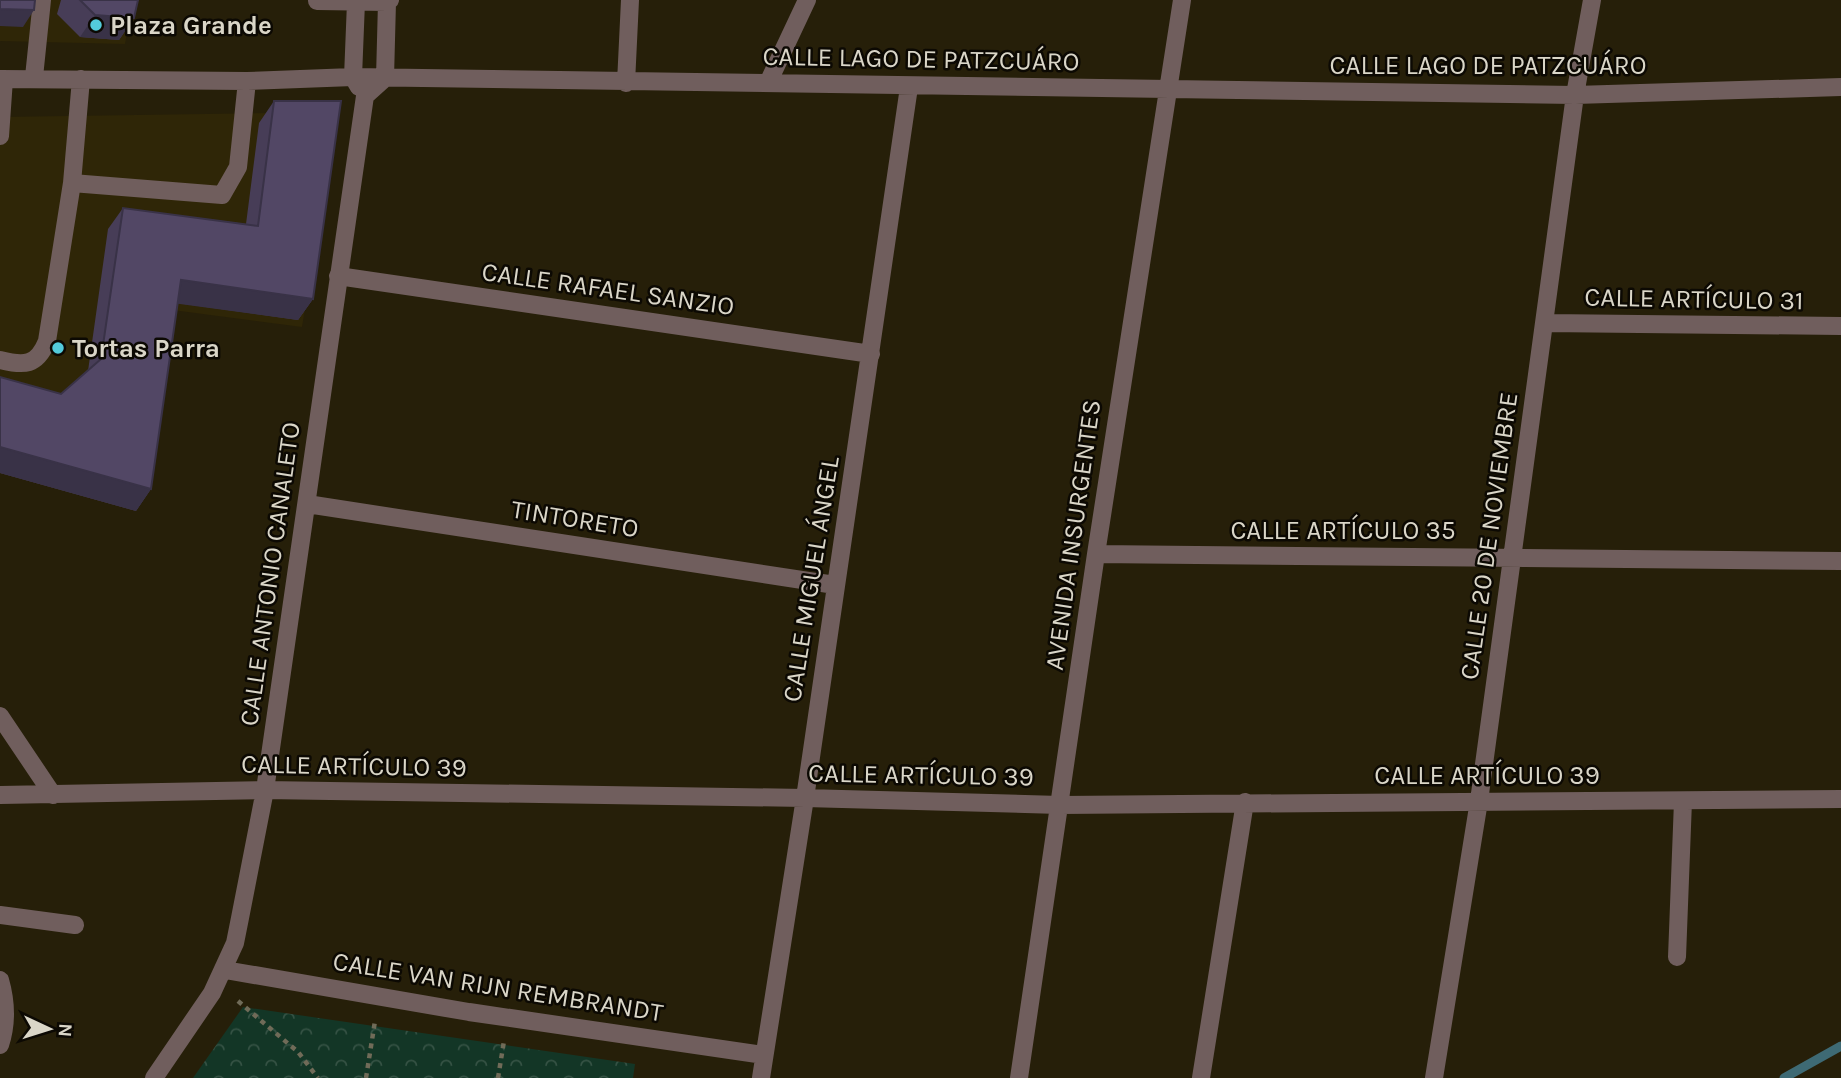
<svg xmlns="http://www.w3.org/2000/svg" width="1841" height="1078" viewBox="0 0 1841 1078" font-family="Karla,sans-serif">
	<defs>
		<pattern id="park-crowns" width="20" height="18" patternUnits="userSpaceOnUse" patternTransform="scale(1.75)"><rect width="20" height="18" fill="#133626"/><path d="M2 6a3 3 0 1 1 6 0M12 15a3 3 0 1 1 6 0" fill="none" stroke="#355244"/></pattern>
	</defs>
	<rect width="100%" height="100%" fill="#261f09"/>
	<path fill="#2f2607" d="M0 0H133L125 44 0 41Z
		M336 112 302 327 165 309 136 511 0 473V117Z"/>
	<path fill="url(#park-crowns)" d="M243 1007 635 1064 633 1078H193Z"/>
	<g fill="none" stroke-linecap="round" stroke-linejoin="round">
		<path stroke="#3e6a74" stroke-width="9" d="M1784 1078 1841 1046"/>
		<path stroke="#706b58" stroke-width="4.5" stroke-dasharray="5 5" stroke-linecap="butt" d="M238 1001 298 1052 318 1078
			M366 1078 375 1021
			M498 1078 504 1041"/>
		<path stroke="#705e5d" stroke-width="18" d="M317 1 387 2 390 0
			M356 2 353 77 359 87
			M34 77 42 0
			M0 79 247 81 353 77 1575 95 1841 87
			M626 83 630 0
			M768 83 807 0
			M0 136 4 79
			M72 183 222 195 238 167 247 81
			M338 276 871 354
			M1546 323 1841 326
			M0 360C24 366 37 366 47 341L72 183 81 79
			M307 504 835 585
			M1096 554 1841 561
			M0 716 53 795
			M0 795 265 790 805 798 1060 805 1841 799
			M0 915 75 925
			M1677 957 1683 801
			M225 970 469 1012 764 1055
			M0 980C6 1001 7 1024 0 1045
			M154 1078 212 993 235 943 240 918 265 790 365 96 385 78 387 2
			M761 1078 805 798 909 87
			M1019 1078 1096 554 1182 0
			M1201 1078 1245 802
			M1434 1078 1479 801 1575 95 1592 0"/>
	</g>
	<path fill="#473d57" d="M61 0H138L134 18 119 40 80 37 57 14Z
		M274 101 313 299 298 320 177 303 151 489 136 511 0 473V377L61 394 88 371 108 229 123 208 246 224 259 123Z"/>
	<path fill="#393247" d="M0 9 34 10 23 27 0 26Z
		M95 15 134 18 119 40 80 37Z
		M181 280 313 299 298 320 165 302Z
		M0 447 151 489 136 511 0 473Z"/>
	<path fill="#524765" stroke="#393247" stroke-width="2" d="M0 0H35L34 10 0 9Z
		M80 0H138L134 18 95 15Z
		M274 101H341L313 299 181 280 151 489 0 447V377L61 394 101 359 123 208 258 226Z"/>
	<g fill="#53cbdb" stroke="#0c0903" stroke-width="2.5">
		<circle cx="96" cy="25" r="7"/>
		<circle cx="58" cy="348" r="7"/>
	</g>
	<g text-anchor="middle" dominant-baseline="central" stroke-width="5" stroke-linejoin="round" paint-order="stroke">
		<g font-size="26" font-weight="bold" fill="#dad6c8" stroke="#0c0903" text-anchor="start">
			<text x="110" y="25">Plaza Grande</text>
			<text x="72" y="348">Tortas Parra</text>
		</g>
		<g font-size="26" fill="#dad6c8" stroke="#0c0903">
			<text transform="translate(921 59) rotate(1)">CALLE LAGO DE PATZCUÁRO</text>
			<text x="1488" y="65">CALLE LAGO DE PATZCUÁRO</text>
			<text transform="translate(608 289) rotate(8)">CALLE RAFAEL SANZIO</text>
			<text transform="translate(1694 299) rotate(1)">CALLE ARTÍCULO 31</text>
			<text transform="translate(575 519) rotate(9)">TINTORETO</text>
			<text x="1343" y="530">CALLE ARTÍCULO 35</text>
			<text transform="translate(1073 535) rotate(-82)">AVENIDA INSURGENTES</text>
			<text transform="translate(1489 536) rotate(-82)">CALLE 20 DE NOVIEMBRE</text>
			<text transform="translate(270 574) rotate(-82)">CALLE ANTONIO CANALETO</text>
			<text transform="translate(811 579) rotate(-81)">CALLE MIGUEL ÁNGEL</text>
			<text transform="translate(354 766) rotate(1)">CALLE ARTÍCULO 39</text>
			<text transform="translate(921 775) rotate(1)">CALLE ARTÍCULO 39</text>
			<text x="1487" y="775">CALLE ARTÍCULO 39</text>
			<text transform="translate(498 987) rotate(9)">CALLE VAN RIJN REMBRANDT</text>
		</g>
	</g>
	<g transform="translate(49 1029) rotate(94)" stroke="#0c0903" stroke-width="5" paint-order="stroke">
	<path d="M0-5L12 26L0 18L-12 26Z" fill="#dad6c8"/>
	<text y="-10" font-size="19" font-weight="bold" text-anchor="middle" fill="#dad6c8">N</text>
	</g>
</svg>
